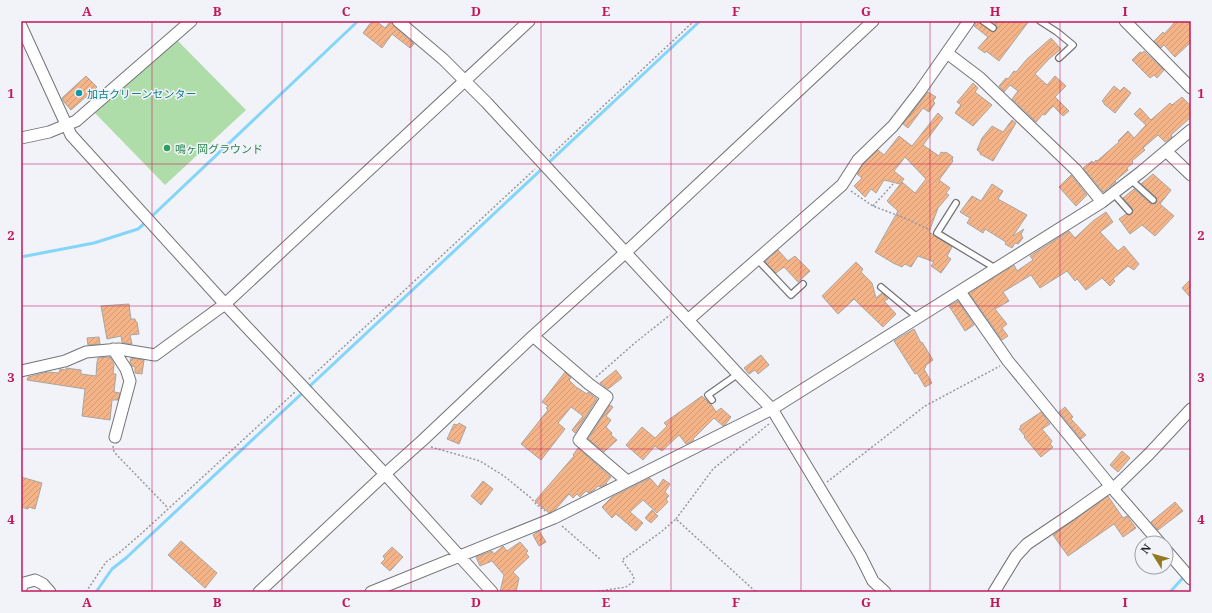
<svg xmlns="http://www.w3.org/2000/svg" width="1212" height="613" viewBox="0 0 1212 613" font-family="'Noto Serif','Noto Sans JP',serif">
	<defs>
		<pattern id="building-hatch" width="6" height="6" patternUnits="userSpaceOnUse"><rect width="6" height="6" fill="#f4b487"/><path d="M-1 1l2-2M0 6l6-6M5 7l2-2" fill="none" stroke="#d19a74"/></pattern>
	</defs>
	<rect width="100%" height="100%" fill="#f2f3f8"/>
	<path fill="#afdda9" d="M177 40 246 110 165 185 94 112Z"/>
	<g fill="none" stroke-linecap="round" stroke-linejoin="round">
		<path stroke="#83d5fa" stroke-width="3" d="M150 218 358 21
			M21 257 94 243 138 229 146 222
			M96 592 112 569 126 558 700 21
			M1170 592 1191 569"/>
	</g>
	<path fill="url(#building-hatch)" stroke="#a9a5a2" d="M372 21H376L385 28 390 22 414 44 410 48 392 34 382 48 363 33Z
		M977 21 993 32 997 29V26L994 24 996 21H1029L999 61 986 51 985 53 978 48 988 37 974 26Z
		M1176 21H1186L1191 25V42L1175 57 1164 45 1161 48 1154 41 1163 32 1164 34Z
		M1051 38 1061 49 1049 59 1035 74 1047 85 1055 76 1066 86 1055 97 1069 111 1063 116 1053 106 1045 115 1043 114 1036 122 1012 99 1018 91 1010 85 1004 92 999 86 1006 78 1008 79 1014 71 1016 72 1027 59Z
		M1144 51 1164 70 1157 78 1154 75 1150 78 1132 60 1140 52 1142 53Z
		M86 76 97 87 71 110 64 102 62 98Z
		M973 83 978 88 975 92 992 105 973 126 955 113 961 105 957 102Z
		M1114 86 1120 91 1124 87 1131 93 1115 113 1104 104V103L1102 101Z
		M928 92 936 97 933 101 935 103 929 112 923 108 908 128 903 124Z
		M1182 97 1191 106V117L1171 135 1172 137 1165 142 1158 135 1143 148 1145 150 1132 161 1133 163 1127 168 1128 170 1115 181 1116 182 1103 192 1083 168 1092 161 1093 163 1096 160 1097 161 1119 142 1118 141 1128 131 1134 138 1146 125 1134 114 1140 108 1151 120 1170 103 1172 105Z
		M938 113 943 118 923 145 939 156 941 152 944 153 946 152 953 157 952 160 953 161 939 180 950 188 946 193 949 195 938 208 929 232 952 247 947 256 951 259 941 273 931 266 934 262 918 256 911 267 905 264 902 267 893 263 875 252 898 211 887 201 902 182 915 193 926 179 905 157 894 171 904 179 900 184 884 180 876 193 871 189 865 197 854 186 862 178 857 174 863 164 878 150 884 155 899 136 912 146Z
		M1012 120 1016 123 993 161 980 154V152L977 150 982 138 992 126 1003 132Z
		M1153 174 1171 190 1160 204 1174 216 1155 236 1142 225 1130 234 1119 219 1126 214 1130 215 1133 212 1132 208 1123 198 1134 189 1150 203H1156L1157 201 1156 197 1141 184Z
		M1071 175 1087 195 1076 206 1059 187Z
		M992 184 1003 191 998 199 1027 215 1013 236 1024 229 1021 234 1023 238 1018 244 1015 243 1012 248 1005 244 1006 242 985 229 983 233 967 223 970 218 960 212 972 196 981 201Z
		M1106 212 1113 222 1100 232 1118 251 1124 246 1139 264 1134 270 1128 266 1113 279 1115 281 1110 286 1102 278 1086 290 1077 279 1075 281 1067 271 1040 288 1031 275 1003 292 1009 301 995 309 1007 324 1002 328 1008 336 1002 340 969 293 1014 265 1017 271 1033 260 1030 256 1069 231 1075 238 1093 221Z
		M778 250 788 261 795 256 810 271 798 282 784 267 776 273 765 262Z
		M856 262 863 269 861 272 872 283 876 298 882 293 888 299 884 301 896 314 883 327 854 299 838 314 822 296Z
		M1191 279V298L1182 288Z
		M958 301 974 325 965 331 949 306Z
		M129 304 131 319H135L136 322H137L139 334 130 335 132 344H130L122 342 121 336 107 339 101 306Z
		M914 329 921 343 922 342 933 360 925 366 926 367 924 369 932 383 925 387 917 373 915 374 894 341Z
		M99 337 100 344 88 345 87 338Z
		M761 355 769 365 758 374 755 370 749 374 744 368Z
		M110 357 114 364 113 374H116L114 392 120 393 118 400H112L110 420 82 416 85 389 27 380 28 377 48 372 59 373 60 369 66 370V368L81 370V374L96 376 97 362 98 358Z
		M131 358 144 360 142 374 135 373V367L132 366 130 362Z
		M616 370 622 378 608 389 600 383Z
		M565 372 571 378 569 380 576 387 587 394 588 392 597 399 575 433 572 430 583 416 571 407 558 423 565 429 541 460 521 444 548 410 546 408 548 406 542 402Z
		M702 396 709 403 711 404 716 412 721 408 731 417 725 425 723 426 714 418 693 439 694 440 686 444 679 435 662 451 655 446 643 460 626 445 642 427 655 438 667 426 664 423Z
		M610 405 613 407 606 416 611 420 606 427 612 433 611 435 617 440 604 452 588 439Z
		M1065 407 1073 417 1071 419 1086 435 1081 439 1059 412Z
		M1041 412 1050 424 1042 429 1052 441 1050 444 1053 447 1041 457 1024 437 1025 436 1019 429 1021 427 1020 426Z
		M459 423 466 427 459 444 447 439 454 424 457 425Z
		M578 448 611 477 606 483 607 484 600 487 598 486 594 490 589 493 586 491 580 497 577 494 573 498 569 494 555 510 549 513 535 501 574 456 573 455Z
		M1122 451 1130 458 1118 472 1110 465Z
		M21 477 42 483 35 509 29 507 28 509 21 507Z
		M650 478 658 487 663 479 670 484 665 492 669 496 666 499 668 502 657 513 643 500 630 512 643 523 636 531 616 514 612 518 602 507 612 497Z
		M483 481 493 489 481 505 471 496Z
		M1108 496 1123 518 1127 516 1136 528 1123 537 1114 524 1068 556 1053 535Z
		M1175 502 1183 511 1158 530 1151 522Z
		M652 510 658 516 651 523 645 518Z
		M539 531 546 542 539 546 533 535Z
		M181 541 217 573 205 588 168 555Z
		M520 542 528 551 526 553 529 557 513 572 519 578 516 592H500L504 575 492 561 480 566 476 557 492 551 494 554 503 546 507 551Z
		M392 547 403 557 390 571 381 563 385 559 383 556Z"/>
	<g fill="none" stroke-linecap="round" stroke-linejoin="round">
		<g stroke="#747478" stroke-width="8">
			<path id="lane" d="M983 21 993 28
				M1040 21 1057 32 1073 45 1059 58
				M1131 180 1153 200
				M1113 193 1129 211
				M956 203 937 233 995 268
				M757 259 791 295 803 284
				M881 287 917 317
				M712 400 708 395 738 374"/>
		</g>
		<g stroke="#747478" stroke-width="13">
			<path id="street" d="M398 21 443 59 487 103 738 374 772 409 860 555 873 581 885 592
				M1125 21 1191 88
				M21 26 71 135 225 304 385 474 492 592
				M947 53 980 78 1076 170 1102 202
				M21 138 49 132 76 121 191 21
				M1166 151 1191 175
				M960 292 1008 361 1113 489 1160 543
				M688 320 842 185 858 160 893 126 920 91 969 21
				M533 336 589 384 607 397 579 440 627 481
				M113 349 126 369 130 381 115 437
				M21 371 65 361 86 352 119 349 155 355 225 304 529 21
				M1113 489 1149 454 1191 409
				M1166 550 1191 579
				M21 588 24 583 35 580 43 584 50 592
				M259 592 385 474 423 440 533 336 625 253 873 21
				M371 592 554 518 772 409 1102 202 1141 172 1191 130
				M994 592 1016 556 1027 544 1070 515 1111 486"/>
		</g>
		<path stroke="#97989b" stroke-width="1.5" stroke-dasharray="2 2" stroke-linecap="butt" d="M550 156 694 21
			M851 191 873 206 907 219 930 230
			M873 206 893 184
			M596 377 636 342 670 315
			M309 379 535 169
			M113 446 114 452 168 508
			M431 447 480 461 504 476 531 498 536 504 545 511
			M827 482 925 406 1000 366
			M676 519 713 469 769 424
			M562 526 600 559
			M86 592 106 562 119 553 142 533 295 392
			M594 592 626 587 633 582 634 577 622 560 661 532 676 519 756 592"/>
		<use href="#lane" stroke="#fff" stroke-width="5.5"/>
		<use href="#street" stroke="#fff" stroke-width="11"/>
	</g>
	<path fill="none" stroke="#c2185b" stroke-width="1" stroke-opacity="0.55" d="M152 21V592M282 21V592M411 21V592M541 21V592M671 21V592M801 21V592M930 21V592M1060 21V592M21 164H1191M21 306H1191M21 449H1191"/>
	<circle fill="#0f9aa8" stroke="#f2f3f8" stroke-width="1.5" cx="79" cy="93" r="4"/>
	<circle fill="#2e9e5b" stroke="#f2f3f8" stroke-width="1.5" cx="167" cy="148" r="4"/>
	<g text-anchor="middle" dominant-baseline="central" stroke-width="3" stroke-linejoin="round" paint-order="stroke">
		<g font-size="11" fill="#0d838f" stroke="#f2f3f8" text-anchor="start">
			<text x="87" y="93">加古クリーンセンター</text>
		</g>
		<g font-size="11" fill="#27864d" stroke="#f2f3f8" text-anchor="start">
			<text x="175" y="148">鳴ヶ岡グラウンド</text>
		</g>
	</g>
	<rect width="1212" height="613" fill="none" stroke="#f2f3f8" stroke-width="44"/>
	<g transform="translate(1154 555) rotate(307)"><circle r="19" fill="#f2f3f8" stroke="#9e9fa2"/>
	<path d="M0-3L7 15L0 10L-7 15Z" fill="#937a21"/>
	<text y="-6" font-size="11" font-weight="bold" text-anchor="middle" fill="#212122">N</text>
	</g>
	<rect x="22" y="22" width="1168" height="569" fill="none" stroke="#c2185b" stroke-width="1.5"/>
	<g font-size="13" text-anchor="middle" font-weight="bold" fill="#c2185b">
		<text x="87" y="16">A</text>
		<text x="217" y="16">B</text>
		<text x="346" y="16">C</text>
		<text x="476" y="16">D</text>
		<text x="606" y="16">E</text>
		<text x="736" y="16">F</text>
		<text x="866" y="16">G</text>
		<text x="995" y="16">H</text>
		<text x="1125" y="16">I</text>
		<text x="11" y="98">1</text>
		<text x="1201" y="98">1</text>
		<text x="11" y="240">2</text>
		<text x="1201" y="240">2</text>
		<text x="11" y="382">3</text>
		<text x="1201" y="382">3</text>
		<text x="11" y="524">4</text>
		<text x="1201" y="524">4</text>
		<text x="87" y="607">A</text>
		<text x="217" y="607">B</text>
		<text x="346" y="607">C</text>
		<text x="476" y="607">D</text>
		<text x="606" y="607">E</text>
		<text x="736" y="607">F</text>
		<text x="866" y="607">G</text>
		<text x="995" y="607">H</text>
		<text x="1125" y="607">I</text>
	</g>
</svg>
